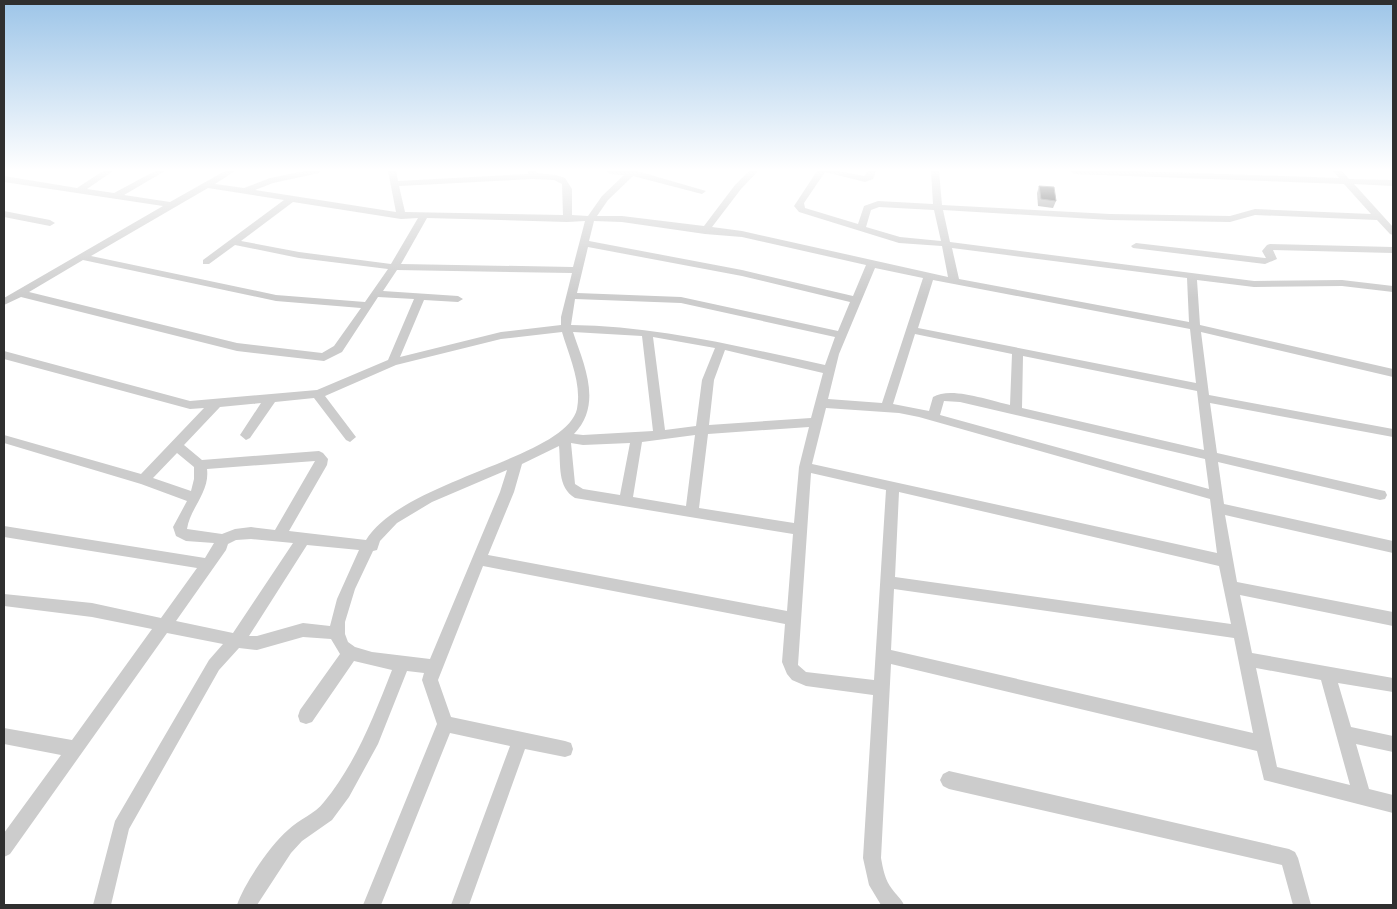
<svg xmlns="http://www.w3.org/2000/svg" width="1397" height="909" viewBox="0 0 1397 909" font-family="'DejaVu Sans',sans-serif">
	<rect width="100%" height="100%" fill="#fff"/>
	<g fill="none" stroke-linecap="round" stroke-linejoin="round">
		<path fill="#ccc" fill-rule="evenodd" d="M103 171H113L87 189 114 193 155 171H165L124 195 170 202 225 171H235L215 184 244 188 270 178 305 171H320L319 173 273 183 255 190 396 212 388 171H396L398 181 528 174V171H536L537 173 556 175 565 178 572 189V215L588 216 602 196 624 175 610 174 606 171H637L706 191 702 194 633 176 608 200 597 216H622L704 226 735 185 749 171H758L741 189 712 227 742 231 948 277 942 246 899 243 799 212 794 206 796 203 817 171H839L864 176 868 171H876L873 179 865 182 825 172 804 203 805 208 858 224 864 206 878 201 933 204 931 171H939L942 205 1110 214 1230 216 1255 209 1371 214 1344 184 1074 174 1070 171H1139L1339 178 1333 171H1342L1349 179 1393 180V186L1354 184 1393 227V235L1390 234 1377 220 1255 215 1230 222 1110 220 943 210 950 242 1254 281 1342 280 1393 286V292L1342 286 1254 287 1197 280 1200 325 1393 369V377L1201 332 1209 395 1393 429V437L1210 403 1217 453 1380 490 1385 491 1387 495 1385 499 1380 500 1218 462 1224 504 1393 541V553L1225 515 1237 582 1393 612V626L1240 595 1252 653 1393 678V692L1338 683 1351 727 1393 736V752L1356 744 1369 789 1393 795V813L1264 780 1257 751 891 664 881 858C883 869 885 880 892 889 896 895 901 898 904 905H881L869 885 863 858 873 695 806 686 792 680 787 674 782 662 785 624 483 566 438 680 451 717 565 741 571 743 573 749 571 755 565 757 525 749 469 905H451L510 746 450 733 381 905H363L437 724 422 680 424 673 407 671 378 744 349 797 332 820 302 841 291 853 257 905H237C244 884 271 844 288 830 299 819 315 814 324 802 356 763 374 716 392 670L354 661 312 722 306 724 300 722 298 716 300 710 340 654 331 639 303 637 257 650 239 648 219 670 129 829 111 905H93L115 821 209 660 223 644 167 633 10 854 4 857V833L61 755 4 744V728L72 740 152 629 92 617 4 606V594L92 603 161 618 197 568 4 537V526L205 558 214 543 186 541 176 536 173 527 187 501 141 484 4 443V435L141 474 204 408 190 409 4 359V351L190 401 317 390 388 360 414 299 378 297 342 352 324 361 237 351 21 297 4 305V298L163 206 4 182V176L77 188ZM533 179 554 180 562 184 563 215 405 212 399 186ZM208 188 284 200 203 260V264H209L235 245 299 258 388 269 365 302 276 295 91 256ZM293 202 401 219 418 218 391 264 299 252 241 241ZM879 207 934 210 941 241 900 237 866 227 871 210ZM427 218 567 222 585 221 573 267 401 264ZM594 221 622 222 705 234 742 237 866 265 853 296 742 270 589 241ZM588 247 742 276 850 302 838 331 681 297 577 293ZM952 248 1187 278 1189 322 959 279ZM83 260 276 301 361 308 334 346 322 353 237 343 29 292ZM875 268 923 278 882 403 828 399 839 354ZM397 270 572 273 561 317V325L501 332 400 357 424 300 458 302 463 299 458 296 383 291ZM933 280 1190 329 1196 383 918 328ZM575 299 681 303 835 337 825 365C741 347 658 326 571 325ZM562 332C569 356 582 383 577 409 565 459 404 479 366 540L289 531 327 465 328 459 323 453 319 451 202 460 184 445 220 407 261 403 240 435 246 440 250 438 275 402 314 398 346 440 350 442 356 437 325 396 396 365 501 339ZM573 332 642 336 653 431 583 435 574 434C603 404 584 365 573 332ZM915 334 1012 354 1010 405C990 401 951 386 933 397L929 411 893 404ZM653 337 715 348 702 380 696 426 665 430ZM725 350 823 373 811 418 709 425 714 380ZM1023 356 1197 391 1204 450 1022 408ZM944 401 960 402 1205 459 1209 489 940 415ZM826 408 899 413 919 417 1210 499 1217 553 812 464ZM809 427 799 467 794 523 699 508 708 434ZM695 435 686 506 633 497 642 442ZM571 443 583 445 630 443 620 495 583 489 575 484ZM559 446C561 465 557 487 575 498L793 534 787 611 488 555 514 492 522 464ZM177 453 194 467V479L191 491 153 478ZM315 461 275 530 251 527 235 529 222 534 187 529C190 508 210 492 207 469ZM507 470 500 492 430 659 372 652 355 647 348 642 345 634V622L355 589 373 551 377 550 380 541 397 523 432 502ZM811 473 886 490 874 680 806 672 798 665ZM899 492 1219 566 1231 624 895 577ZM251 539 293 543 233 633 176 621 226 550 228 544 236 540ZM307 545 359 550 337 599 330 626 303 623 257 636H249ZM894 589 1234 638 1253 733 891 650ZM1256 668 1321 680 1350 785 1277 767Z
			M4 211 50 220 55 223 50 226 4 217Z
			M1136 243 1265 258H1266L1262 251 1267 245 1270 244 1393 247V253L1273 250 1277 259 1265 264 1133 248 1131 246Z
			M949 771 1289 849 1295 852 1298 858 1311 905H1293L1282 865 949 789 943 786 940 780 943 774Z"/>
	</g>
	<path fill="#8a8a8a" d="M1039 186 1056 201 1053 208 1038 206 1037 193Z"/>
	<path fill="#161616" stroke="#5c5c5c" d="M1039 186 1054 187 1056 201 1041 199Z"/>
	<linearGradient id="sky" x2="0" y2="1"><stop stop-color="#9dc5e8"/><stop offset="0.57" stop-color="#fff"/><stop offset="1" stop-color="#fff" stop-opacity="0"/></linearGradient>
	<rect width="1397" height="298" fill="url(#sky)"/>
	<rect width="1397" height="909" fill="none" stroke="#2f2f2f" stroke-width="10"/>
</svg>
